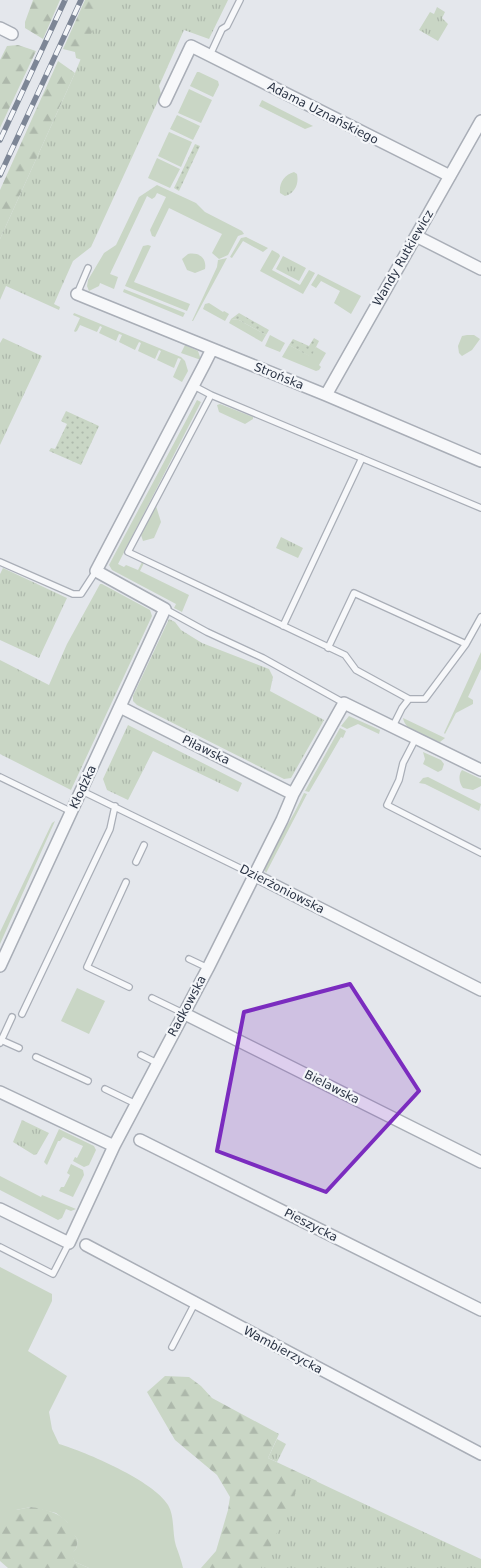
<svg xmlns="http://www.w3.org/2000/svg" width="481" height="1568" viewBox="0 0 481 1568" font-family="'DejaVu Sans',sans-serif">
	<defs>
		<pattern id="forest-firs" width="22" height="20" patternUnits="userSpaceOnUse" patternTransform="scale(1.25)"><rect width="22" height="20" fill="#c9d6c5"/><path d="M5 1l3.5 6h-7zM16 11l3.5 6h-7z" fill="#adb8ab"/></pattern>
		<pattern id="park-tufts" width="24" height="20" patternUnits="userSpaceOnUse" patternTransform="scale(1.25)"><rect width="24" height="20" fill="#c9d6c5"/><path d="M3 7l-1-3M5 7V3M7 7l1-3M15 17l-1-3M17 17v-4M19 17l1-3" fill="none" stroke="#adb8ab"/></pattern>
		<pattern id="garden-dots" width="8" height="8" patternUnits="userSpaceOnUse" patternTransform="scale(1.25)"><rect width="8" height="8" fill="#c9d6c5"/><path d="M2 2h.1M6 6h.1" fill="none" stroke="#adb8ab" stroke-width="1.8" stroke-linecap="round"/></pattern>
	</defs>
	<rect width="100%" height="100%" fill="#e4e7ec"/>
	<path fill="#c9d6c5" d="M197 72H199L218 81 219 85 213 97 190 86Z
		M189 89 212 100 201 123 178 113Z
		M262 100 313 126 305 129 259 106Z
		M177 115 200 126 193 140 170 129Z
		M169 132 192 142 181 167 158 156Z
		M157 158 180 169 170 188 148 178Z
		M157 185 196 203 205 212 242 231 244 234 238 236 228 255 219 259 212 253 222 234 169 208 155 237 152 236 150 230 166 197 157 193 155 197 152 199 147 196 110 274 118 277 114 289 100 283 99 286 89 291 87 286 88 280 104 253 116 245 139 197Z
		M246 237 268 248 263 252 243 241 232 258 230 257 241 238Z
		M148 245 151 246 134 282 190 304 187 311 125 286 143 246Z
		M272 250 279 254 280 256 272 270 300 285 309 270 315 273 303 294 260 271Z
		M188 254C199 252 207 258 205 269L195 273 187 270 182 259Z
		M227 258 193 321H192L217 267 218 260Z
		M318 274 361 296 351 314 334 303 340 291 321 281 316 288 311 285Z
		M124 289 185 313 183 317 123 292Z
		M209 303 223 312 224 311 229 314 225 321 203 309 205 304Z
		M74 313 181 357 185 361 188 371 182 382 173 377 181 359 178 358 174 368 157 360 161 351 159 350 155 359 138 351 141 343 139 342 135 350 119 342 122 335 119 334 116 341 99 333 102 327 100 326 97 332 80 325 77 331 75 332 74 331 80 318 73 315Z
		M231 319 239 320 266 335 262 342 229 323Z
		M270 335 285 343 280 352 265 346Z
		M467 335H474L480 339 472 350 462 356 459 353 458 346 462 336Z
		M185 345 198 351 201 360 181 353Z
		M289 345 310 356 316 347 326 353 319 365 321 367 319 370 316 371 282 357Z
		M197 400 201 402 118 564 124 567 126 565 138 570 142 562 144 563 140 571 189 595 182 612 174 608 176 604 112 570 109 565Z
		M220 404 253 417V419L245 424 219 412 217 405Z
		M156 506 161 522 154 538 143 541 141 535Z
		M481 652V669L468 697 473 700V704L456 713 445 734 444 733Z
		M349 716 380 730 379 734 358 724 347 729 341 726Z
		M403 718 445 738 440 742 435 741C424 736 405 731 403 718Z
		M340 728 346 731 343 738 341 737 309 792 305 791Z
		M423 752 441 760 444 764 442 770 438 772 423 764 425 759Z
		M462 770 481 779V786L473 790 463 788C459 783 458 775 462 770Z
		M428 777 481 804 479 811 425 784 419 783 423 778Z
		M304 793 307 794 266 873 265 871V866C277 841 293 818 304 793Z
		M55 821 0 944V932L52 823Z
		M77 988 105 1001 89 1034 61 1021Z
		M59 1129 94 1146 96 1150 89 1165 84 1167 73 1161 75 1157 77 1158 83 1146 63 1137 60 1141H58L47 1165 44 1162Z
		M71 1164 83 1170 84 1175 73 1197 59 1191 61 1187H64L70 1175 67 1173Z
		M0 1176 41 1197 42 1195 76 1209 71 1211 66 1209 62 1218 58 1220 0 1190Z
		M0 1267 52 1294V1301L28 1351 67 1376 49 1412 52 1429 59 1444C86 1452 154 1481 168 1505 175 1517 172 1533 176 1546 179 1554 181 1560 183 1568H89L75 1562 71 1554 76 1549 78 1540 71 1531 67 1522 56 1513 31 1507 16 1510H0Z"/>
	<path fill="url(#forest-firs)" d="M33 0H60L43 39 25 28V22Z
		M85 0H109L82 60 76 58 75 52 63 49Z
		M18 45 36 51 0 128V60L7 46Z
		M58 61 75 73 0 239V190Z
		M165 1376 189 1377 201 1386 212 1398 279 1434 268 1458 317 1481 275 1568H201L216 1551 228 1510 230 1497 217 1475 175 1440 147 1392Z
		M31 1507C43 1509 60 1512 68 1523 72 1529 73 1533 78 1540L76 1549 72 1554 75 1562 89 1568H8L0 1561V1510H16Z"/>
	<path fill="url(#park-tufts)" d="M105 0H228L209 39 184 30 159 86 161 94 91 247 73 261 54 304 60 307 59 310 6 286 0 300V239L75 73Z
		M437 7 445 12 442 18 448 24 438 41 419 30 430 12 434 14Z
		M294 172 297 174C299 184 295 193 285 196L280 193C279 183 284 175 294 172Z
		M283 256 306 268 299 281 276 269Z
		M3 338 42 356 0 445V343Z
		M281 537 303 548 298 558 276 548Z
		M3 568 67 598 39 658 0 640V574Z
		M100 584H102L150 610 152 616 71 790 0 754V660L49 685 67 644Z
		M169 619 175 622 181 630 202 643 269 669 273 677 270 691 324 720 291 778 284 779 137 705 133 701V696Z
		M128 725 242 783 238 792 153 751 128 800 107 790 103 779Z
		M22 1120 49 1133 37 1154 34 1155 13 1142Z
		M277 1439 286 1444 277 1462 268 1458Z
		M303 1475 481 1559V1568H261Z"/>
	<path fill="url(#garden-dots)" d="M195 144 200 146 179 191 174 188Z
		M239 313 269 330 266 335 239 320 231 319Z
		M314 338 319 341 311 357 289 345 293 339 309 346Z
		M66 411 99 426 81 465 49 451 51 448 55 449 67 424 61 421Z"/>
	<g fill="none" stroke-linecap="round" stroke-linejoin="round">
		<g stroke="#a9aeb7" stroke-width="8">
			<path id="lane" d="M210 55 222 29 227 26 240 0
				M77 294 88 268
				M194 386 211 395 481 508
				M211 395 128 552 345 655 356 670 409 699H425L466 644 481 617
				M0 562 73 594H81L96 571
				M165 609 207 632 263 658 344 703
				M283 626 362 458
				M328 648 354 593 466 644
				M393 726 402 708 409 699
				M416 738 403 763 399 780 387 805 481 853
				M0 777 72 812
				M82 791 254 875
				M136 862 144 845
				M126 882 87 967 129 987
				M189 959 208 968
				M152 998 183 1013
				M22 1014 110 829 115 806
				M1 1040 19 1048
				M0 1043 12 1017
				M141 1055 157 1063
				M36 1057 88 1081
				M105 1089 136 1104
				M0 1247 53 1274 69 1243
				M172 1347 195 1303"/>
		</g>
		<g stroke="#a9aeb7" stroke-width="14">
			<path id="street" d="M0 28 12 34
				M165 101 191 46 450 176
				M416 236 481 269
				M77 294 326 395 481 461
				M326 395 481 121
				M120 707 293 794
				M254 875 481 990
				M0 966 165 609 96 571 204 365 212 349
				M183 1013 481 1162
				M0 1092 114 1146
				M140 1140 481 1310
				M0 1209 69 1243 114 1146 208 968 282 820 293 794 344 703 481 770
				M86 1245 481 1454"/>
		</g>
		<use href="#lane" stroke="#f7f8fa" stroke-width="5.5"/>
		<use href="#street" stroke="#f7f8fa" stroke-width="11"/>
		<g stroke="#7d8696" stroke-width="5.5">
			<path id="rail" d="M0 140 65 0
				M0 175 81 0"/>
		</g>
		<use href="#rail" stroke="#f4f6f9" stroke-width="4" stroke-dasharray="11" stroke-linecap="butt"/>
	</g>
	<path fill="#7b2cbf" fill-opacity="0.2" stroke="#7b2cbf" stroke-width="4" stroke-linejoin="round" d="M350 984 419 1091 326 1192 217 1151 244 1012Z"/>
	<g text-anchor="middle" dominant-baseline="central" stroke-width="4.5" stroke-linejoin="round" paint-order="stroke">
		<g font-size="12" fill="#2b3445" stroke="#f4f6f9">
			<text transform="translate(323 113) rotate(27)">Adama Uznańskiego</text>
			<text transform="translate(403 258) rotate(-60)">Wandy Rutkiewicz</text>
			<text transform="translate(279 376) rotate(22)">Strońska</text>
			<text transform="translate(206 750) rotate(26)">Piławska</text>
			<text transform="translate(83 787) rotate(-65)">Kłodzka</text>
			<text transform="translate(282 889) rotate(27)">Dzierżoniowska</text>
			<text transform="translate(187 1006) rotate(-62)">Radkowska</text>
			<text transform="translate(332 1087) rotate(27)">Bielawska</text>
			<text transform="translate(311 1225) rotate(27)">Pieszycka</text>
			<text transform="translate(283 1350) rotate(28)">Wambierzycka</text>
		</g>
	</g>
</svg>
